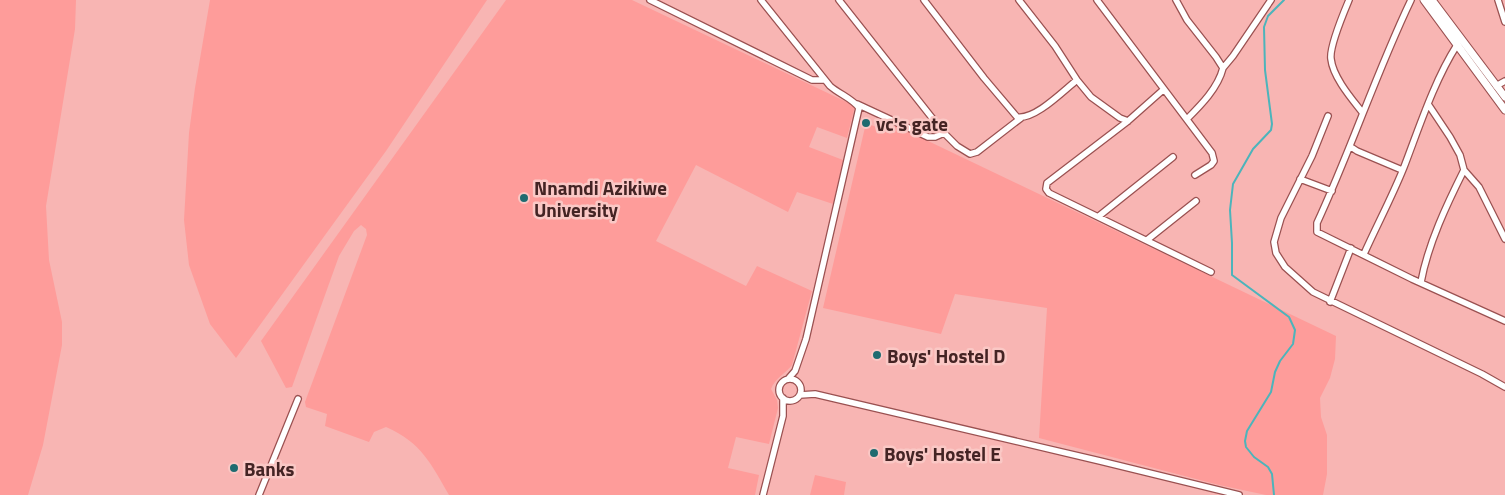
<svg xmlns="http://www.w3.org/2000/svg" width="1505" height="495" viewBox="0 0 1505 495" font-family="'Titillium Web',sans-serif">
	<rect width="100%" height="100%" fill="#f8b5b3"/>
	<path fill="#fe9c9a" d="M0 0H76L75 29 46 206 49 260 62 322V345L43 445 28 495H0Z
		M210 0H487L386 151 236 358 210 324 189 265 184 220 189 133 195 88Z
		M506 0H632L855 106 847 138 817 127 809 147 843 160 833 204 797 192 788 212 696 165 656 241 746 286 757 266 812 291 792 365C785 374 775 378 771 389L777 400 778 408 769 444 736 437 728 468 759 475 755 495H449C431 464 422 443 386 427L374 432 369 442 325 426 327 414 306 407 305 402 367 235 366 229 361 225 354 231 339 256 292 387 286 388 261 341Z
		M880 118 1336 336 1335 359 1330 378 1320 398 1321 417 1327 435V474L1323 495H1266L1219 485 1039 438 1047 308 955 294 941 334 823 308 866 123 876 127Z
		M815 475 846 482 844 495H810Z"/>
	<g fill="none" stroke-linecap="round" stroke-linejoin="round">
		<path stroke="#4cb4bb" stroke-width="2" d="M1274 495 1272 474 1268 467 1254 457 1246 447 1245 441 1247 431 1271 392 1275 372 1280 361 1293 344 1295 330 1289 317 1232 275V243L1230 210 1233 184 1253 149 1271 130 1272 124 1265 70 1264 27 1268 16 1284 0"/>
		<g stroke="#9a5151" stroke-width="8">
			<path id="minor" d="M650 0 812 80H825
				M761 0 830 86C839 94 853 99 859 108L806 339 795 371 788 379
				M839 0 944 133 957 146 970 154 977 152 1021 118
				M924 0 984 78 1017 117C1035 120 1063 91 1077 80
				M1019 0 1055 46 1077 80 1091 97 1120 118 1128 121
				M1097 0 1212 153 1214 161 1211 165 1195 175
				M1176 0 1187 20 1216 57 1223 68C1218 88 1201 105 1187 119
				M1349 0C1344 12 1329 47 1331 59 1333 77 1351 98 1362 112
				M1411 0C1376 73 1351 150 1317 223V232L1412 279 1505 321
				M1498 0 1505 22
				M1223 68 1233 56 1271 0
				M1496 86 1505 81
				M1163 90 1128 121 1047 183 1046 189 1049 193 1211 272
				M857 104 928 137H935L944 133
				M1428 104 1450 137 1460 155 1464 170 1479 187 1505 239
				M1328 116 1312 156 1281 218 1274 242 1276 253 1285 267 1313 292 1482 374 1505 387
				M1351 147 1357 151 1402 170
				M1300 179 1332 191
				M1099 216 1173 157
				M1147 240 1196 201
				M1364 254C1377 225 1392 197 1404 167 1419 128 1434 81 1457 45
				M1421 282C1428 244 1447 204 1464 170
				M1330 302 1351 248
				M779 390a11 11 0 1 1 22 0a11 11 0 1 1-22 0Z
				M800 395 815 394 1100 461 1239 495
				M259 495 298 399
				M763 495 783 416V398"/>
		</g>
		<g stroke="#9a5151" stroke-width="9">
			<path id="tertiary" d="M1424 0 1505 110
				M1432 0 1505 97"/>
		</g>
		<use href="#minor" stroke="#fff" stroke-width="5.5"/>
		<use href="#tertiary" stroke="#fff" stroke-width="7"/>
	</g>
	<g fill="#1f6b70" stroke="#fac8c5" stroke-width="2">
		<circle cx="866" cy="123" r="5"/>
		<circle cx="524" cy="198" r="5"/>
		<circle cx="877" cy="355" r="5"/>
		<circle cx="874" cy="453" r="5"/>
		<circle cx="234" cy="468" r="5"/>
	</g>
	<g text-anchor="middle" dominant-baseline="central" stroke-width="5" stroke-linejoin="round" paint-order="stroke">
		<g font-size="19" font-weight="bold" fill="#442424" stroke="#fac8c5" text-anchor="start">
			<text x="876" y="123">vc's gate</text>
			<text x="534" y="187">Nnamdi Azikiwe<tspan x="534" dy="22">University</tspan></text>
			<text x="887" y="355">Boys' Hostel D</text>
			<text x="884" y="453">Boys' Hostel E</text>
			<text x="244" y="468">Banks</text>
		</g>
	</g>
</svg>
